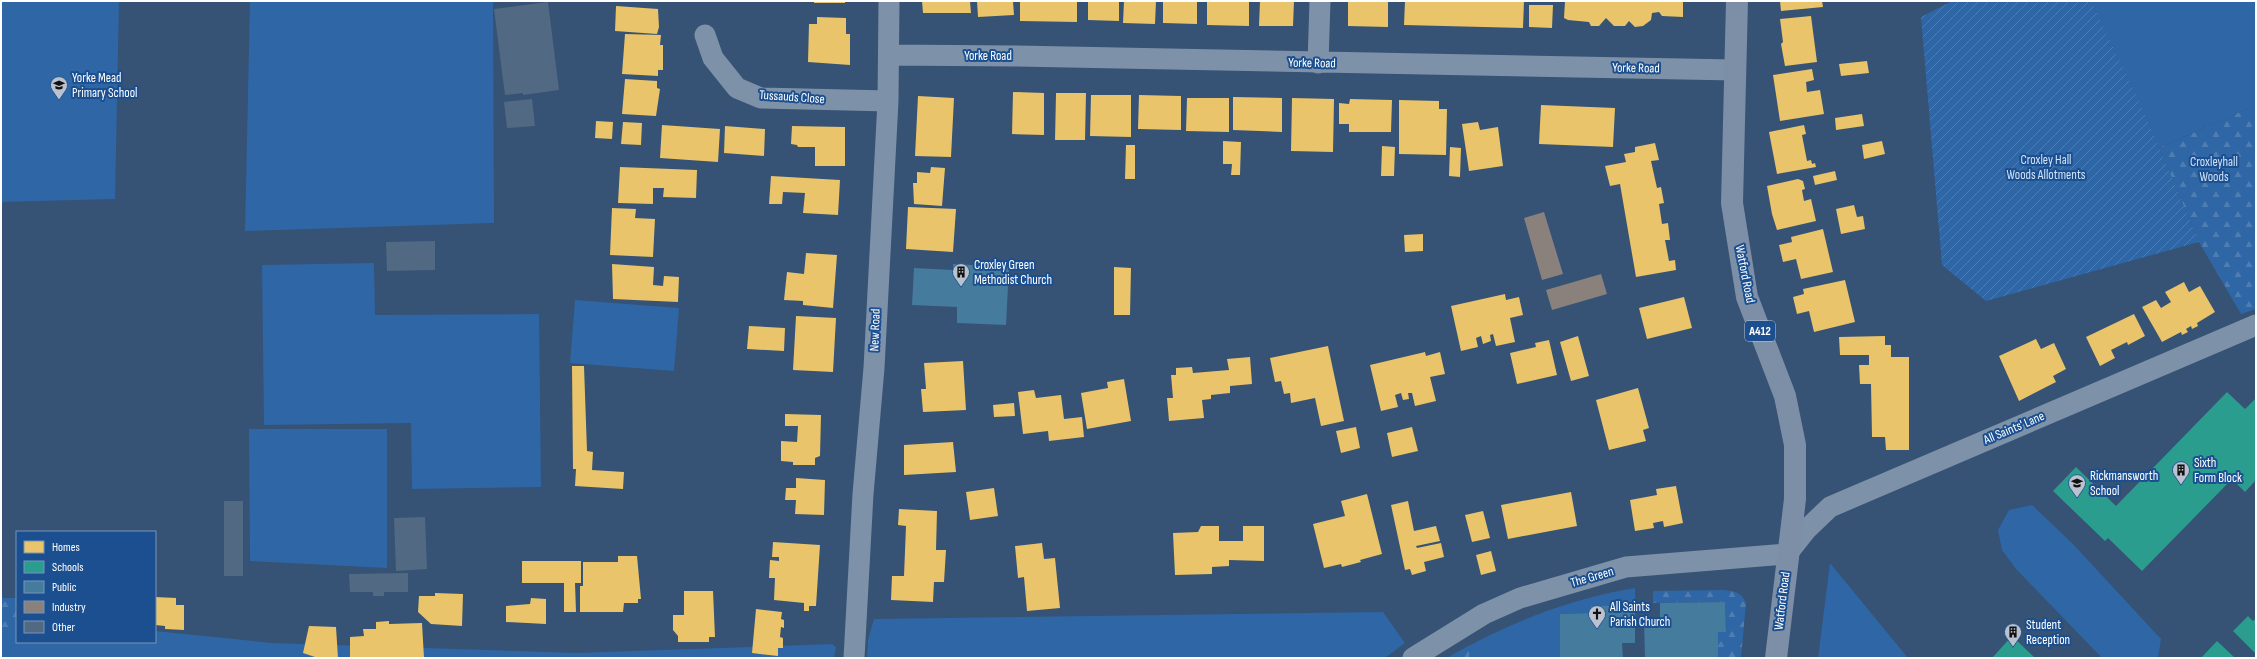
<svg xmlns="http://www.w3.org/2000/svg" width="2257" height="659" viewBox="0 0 2257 659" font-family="'Sofia Sans Condensed',sans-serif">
	<defs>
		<pattern id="forest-firs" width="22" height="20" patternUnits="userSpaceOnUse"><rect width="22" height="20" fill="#2f66a5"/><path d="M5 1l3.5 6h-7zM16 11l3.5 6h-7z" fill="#4e7db2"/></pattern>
		<pattern id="garden-furrows" width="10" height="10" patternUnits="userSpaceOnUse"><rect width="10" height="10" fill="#2f66a5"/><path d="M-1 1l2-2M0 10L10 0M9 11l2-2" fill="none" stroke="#4e7db2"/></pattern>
	</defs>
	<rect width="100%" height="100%" fill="#365274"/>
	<path fill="#2f66a5" d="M1 1H119L115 199 1 202Z
		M250 1H493L494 223 245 231Z
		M2091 1H2256V105L2159 148Z
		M374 263 375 315 539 314 541 487 412 489 411 423 264 425 262 265Z
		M575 300 679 308 674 371 570 363Z
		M249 429H387V568L250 561Z
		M2032 505 2073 544 2161 639 2158 658H2102L2016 569 2002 550 1998 530 2009 510Z
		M1830 563 1908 658H1818Z
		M1635 588V605L1591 606V613L1560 614V658H1447C1505 624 1568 599 1635 588Z
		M1383 612 1405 643 1385 658H867L868 640 874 619Z
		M1 627H17V642H155V631L272 643 576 653 832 644 836 647 834 658H1Z"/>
	<path fill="url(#forest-firs)" d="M2256 105V309L2241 314 2199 242 2159 148Z
		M1724 590C1735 591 1741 592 1746 603L1741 658H1718V632H1726L1725 602 1653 603V591Z
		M1 598H17V627H1Z
		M1470 645 1469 658H1447Z"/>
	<path fill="url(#garden-furrows)" d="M1952 1H2091L2143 110 2199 242 1986 301 1942 265 1921 17Z"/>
	<path fill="#e9c46a" d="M814 1H845V3H814Z
		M922 1H970L971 13H923Z
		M977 1H1013L1014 15 978 17Z
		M1020 1H1077V22L1020 21Z
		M1088 1H1119V21L1088 20Z
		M1124 1H1156L1155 24 1123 23Z
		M1163 1H1197V24L1163 23Z
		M1207 1H1249V26L1207 25Z
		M1260 1H1294L1293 26H1259Z
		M1348 1H1388V27L1348 26Z
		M1405 1H1524L1523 28 1404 25Z
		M1565 1H1683V17L1662 16 1659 12 1652 13 1651 20 1643 26 1635 27 1629 21 1625 26H1614L1606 18 1599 26H1591L1589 22 1568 20 1564 18Z
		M1780 1H1822L1823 7 1781 11Z
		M1529 5H1553L1552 28 1529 27Z
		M616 6 658 9 659 27 657 34 615 31Z
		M1811 16 1817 62 1785 66 1781 44 1783 42 1780 19Z
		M817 17 846 18V34H850V65L808 62 809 24H817Z
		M625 34 661 35 660 45H663V70H658V76L622 74Z
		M1867 61 1869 73 1841 76 1839 64Z
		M1812 69 1814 80 1806 82 1807 92 1820 90 1824 114 1780 121 1773 75Z
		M625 79 657 81V88L660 89 656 116 622 114Z
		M1013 92 1044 93V135L1012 134Z
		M1056 93H1086L1085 140H1055Z
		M1091 95H1131V137L1090 136Z
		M1139 95 1181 96V130L1138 129Z
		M918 96 954 98 951 157 915 156Z
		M1233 97 1282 98V132L1233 130Z
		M1187 98H1229V132L1186 131Z
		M1292 98 1334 99 1333 152 1291 151Z
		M1350 99 1392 100 1391 132H1349V124H1339V103L1349 104Z
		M1399 100 1439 101V109H1447L1446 155 1399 154Z
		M1541 105 1615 108 1613 147 1539 144Z
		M1862 114 1864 126 1836 130 1835 118Z
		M596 121 613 122 612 139 595 138Z
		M623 122 642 123 641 145 621 144Z
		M1478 122 1480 130 1498 127 1503 166 1469 171 1462 124Z
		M662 125 720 129 718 162 660 158Z
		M1804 125 1806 134 1802 135 1807 161 1811 160 1812 164 1815 163 1816 167 1777 174 1769 132Z
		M725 126 765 129 764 156 724 153Z
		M792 126 845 127V166H815V147H798L797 145 791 144Z
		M1223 141 1241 142 1240 175H1231L1232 164H1223Z
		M1882 141 1885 154 1864 159 1862 145Z
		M1655 143 1659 160 1651 161 1657 188 1661 187 1664 203 1659 204 1662 224 1668 223 1670 240H1665L1669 261 1675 260 1676 270 1636 277 1620 184 1610 186 1605 166 1626 162 1624 154 1635 152V147Z
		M1126 145H1135V179H1125Z
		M1382 146 1395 147 1394 176H1381Z
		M1450 147 1461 148 1460 177 1449 176Z
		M620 167 697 170 696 198 663 197 664 188H653V204L618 203Z
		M931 167 945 168 942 206 914 204 913 183H917V172L930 173Z
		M1835 171 1837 180 1815 185 1813 176Z
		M771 176 840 180 838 215 803 213 805 193 783 192 782 204H769Z
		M1798 179 1803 181 1805 189 1802 190 1804 201 1811 199 1816 221 1777 230 1772 214 1767 186Z
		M1854 205 1857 217 1863 216 1865 229 1841 234 1836 209Z
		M908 207 956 209 953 252 906 249Z
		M612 208 636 209 635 218 655 219 653 257 610 255Z
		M1823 229 1833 272 1801 279 1796 259 1783 262 1779 245 1792 242 1791 237Z
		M1423 234V251L1405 252 1404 235Z
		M806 253 837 255 833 308 803 305V301L784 300 787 272 804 274Z
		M612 264 654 267 653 285 663 286 664 276 679 277 678 302 613 299Z
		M1114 267 1131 268 1130 315H1114Z
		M1845 280 1855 322 1814 332 1809 311 1797 314 1793 297 1804 294 1803 289Z
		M2184 282 2189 292 2200 286 2215 312 2197 323 2198 326 2192 329 2191 326 2186 329 2188 332 2182 335 2181 332 2162 342 2142 307 2156 300 2161 308 2171 302 2165 292Z
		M1505 294 1506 300 1519 297 1523 315 1510 318 1515 342 1496 346 1493 334 1490 335 1491 341 1483 344 1481 336 1476 338 1478 347 1461 351 1451 306Z
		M1684 297 1692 328 1647 339 1639 308Z
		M2134 314 2145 336 2128 345 2127 342 2111 350 2115 358 2100 366 2086 337Z
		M796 316 836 318 833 372 793 370Z
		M749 326 785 328 784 351 747 349Z
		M1578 336 1589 376 1571 381 1560 342Z
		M1885 336V345H1891V357H1909V450H1886L1885 437H1872L1871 384H1860L1859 365H1869V355H1840L1839 337Z
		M2036 339 2041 349 2054 343 2066 369 2053 376 2056 382 2019 401 1999 356Z
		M1549 340 1557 375 1517 384 1510 353 1536 347 1535 343Z
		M1328 346 1344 421 1321 426 1315 398 1291 403 1290 393 1284 394 1281 381 1275 382 1270 358Z
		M1425 352 1426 356 1440 352 1445 374 1430 377 1436 401 1415 406 1412 393H1408L1409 399 1403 400 1401 393 1395 395 1398 407 1381 411 1370 365Z
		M1250 357 1252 384 1230 386V393L1211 395V399L1202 400 1204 418 1169 421 1167 398H1173L1171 375H1176V368L1192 367 1193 373 1229 370 1227 359Z
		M963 361 966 410 923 412 921 389H926L924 363Z
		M572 366H584L587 451 593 452 592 470 624 472 623 489 575 486 576 469H573Z
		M1124 379 1131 421 1087 429 1081 393 1108 388 1107 382Z
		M1638 388 1649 428 1643 430 1646 441 1609 450 1596 400Z
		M1034 390 1036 398 1061 395 1064 419 1082 417 1084 437 1049 441 1048 431 1023 434 1018 392Z
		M1014 403 1015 416 994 417 993 405Z
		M785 414 821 415 820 456 815 458V465H793V462L781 461V441L797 442 798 426H785Z
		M1356 427 1360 448 1341 453 1336 431Z
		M1412 427 1418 451 1392 457 1387 433Z
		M953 442 956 472 904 475V445Z
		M796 478 825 480 824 515 795 514 796 500H785L786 488H796Z
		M1676 486 1683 523 1664 527 1663 521 1653 523 1654 528 1635 531 1630 500 1657 495 1656 489Z
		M994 488 998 516 970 520 966 492Z
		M1571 492 1577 526 1508 539 1501 505Z
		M1367 494 1382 554 1360 560 1361 562 1342 567 1341 564 1324 568 1313 524 1345 516 1341 501Z
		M1408 501 1414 531 1436 526 1440 541 1416 546 1417 548 1441 543 1444 557 1424 562 1426 571 1412 575 1410 569 1405 570 1391 505Z
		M899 509 937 511 936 550H946L944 582H934L933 602 891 600 892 576H904L906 526 898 525Z
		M1483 511 1490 538 1472 542 1465 515Z
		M1201 526H1219V541H1243V526H1264V561L1229 560V566L1212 567V574L1175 575 1173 533 1198 532Z
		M773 542 820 545 816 606H809V611H804V603L774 600 775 578H769L770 560 779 561V557H772Z
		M1042 543 1044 559 1055 558 1060 608 1027 611 1024 577 1018 578 1015 546Z
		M1491 551 1496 571 1481 575 1476 555Z
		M618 556H637L641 599H638V603H624L623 612H580V586H583V562H618Z
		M522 561H581V583H575L576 612H564V583H522Z
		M684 591H713L715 637H709V642H678V636L673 630V615H684Z
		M435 593 463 594 462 626 431 624 418 612 419 596H435Z
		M155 597 176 598V605H184V630L165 629V626L155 625Z
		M531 598 546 599V624L506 622V606L530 604Z
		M756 609 782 612 781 619 784 620V628L781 627 780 637 783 638V648H778V656L752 653Z
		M389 621V624L422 623 424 658H350V637L364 636 363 629H376V622Z
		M309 626 336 627 338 658H318L303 653Z"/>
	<path fill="#2a9d8f" d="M2227 392 2245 409 2256 398V480L2245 492 2232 479 2142 571 2108 538 2105 541 2053 491 2076 467 2116 506Z
		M2248 616 2253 621 2256 618V654L2233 631Z
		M2012 636 2035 658H1992Z
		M2217 641 2235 658H2201Z"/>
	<path fill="#457b9d" d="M953 264 1009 267 1006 325 957 323V307L912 305 914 268 953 270Z
		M1725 602 1726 632H1718V658H1645L1644 619H1660V603Z
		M1635 605V643H1622L1623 658H1560V614L1591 613V606Z"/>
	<path fill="#8a817c" d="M1544 212 1563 274 1542 280 1524 218Z
		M1601 274 1607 294 1552 310 1546 290Z"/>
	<path fill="#526984" d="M548 2 559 90 523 95V93L505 95 494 9Z
		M532 99 535 126 507 128 504 102Z
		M435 241V270L387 271 386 242Z
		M224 501H243V576H224Z
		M425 517 427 569 396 571 394 518Z
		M408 573V592H384V596H373V592H350L349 574Z"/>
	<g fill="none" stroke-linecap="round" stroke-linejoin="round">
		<path stroke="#7d92a8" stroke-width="21" d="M705 35 713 58 737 88 761 98 888 101
			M889 55 1017 56 1735 70
			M1318 63 1320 1
			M854 658 863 494 874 368 888 101 889 1
			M1413 658 1484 614 1520 598 1626 567 1787 554 1806 530 1830 507 2256 325"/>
		<path stroke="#7d8ea7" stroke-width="22" d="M1737 1 1732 203 1747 297 1785 396 1795 445V499L1776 658"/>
	</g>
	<defs>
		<g id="school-pin" transform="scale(0.9)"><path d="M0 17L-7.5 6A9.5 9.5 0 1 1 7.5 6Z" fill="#b9c2ce" stroke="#1b4f8f"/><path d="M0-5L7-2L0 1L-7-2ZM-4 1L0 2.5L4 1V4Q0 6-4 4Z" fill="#111"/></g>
		<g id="building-pin" transform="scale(0.9)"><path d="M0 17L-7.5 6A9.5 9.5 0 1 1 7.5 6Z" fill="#b9c2ce" stroke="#1b4f8f"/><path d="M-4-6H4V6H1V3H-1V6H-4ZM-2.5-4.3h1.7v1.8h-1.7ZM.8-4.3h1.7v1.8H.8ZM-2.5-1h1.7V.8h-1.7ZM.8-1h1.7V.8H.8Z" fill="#111"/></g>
		<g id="church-pin" transform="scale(0.9)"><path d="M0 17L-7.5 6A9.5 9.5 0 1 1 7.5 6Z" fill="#b9c2ce" stroke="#1b4f8f"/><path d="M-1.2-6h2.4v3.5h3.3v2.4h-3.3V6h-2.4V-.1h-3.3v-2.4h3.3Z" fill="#111"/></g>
	</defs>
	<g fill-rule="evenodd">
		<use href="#school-pin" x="59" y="85"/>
		<use href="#building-pin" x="961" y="272"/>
		<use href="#building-pin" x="2181" y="470"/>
		<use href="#school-pin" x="2077" y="483"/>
		<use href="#church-pin" x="1597" y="614"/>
		<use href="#building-pin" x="2013" y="632"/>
	</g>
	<g text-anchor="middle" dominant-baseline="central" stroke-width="4" stroke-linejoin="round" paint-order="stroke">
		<rect fill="#1b4f8f" stroke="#bbcadd" stroke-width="1" x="1745" y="321" width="30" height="20" rx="3"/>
		<g font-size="12" font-weight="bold" fill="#fff">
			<text x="1760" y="331">A412</text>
		</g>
		<g font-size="13" fill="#fff" stroke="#1b4f8f">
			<text x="988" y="56">Yorke Road</text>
			<text transform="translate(1312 63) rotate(1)">Yorke Road</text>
			<text transform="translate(1636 68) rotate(1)">Yorke Road</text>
			<text transform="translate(792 97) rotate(4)">Tussauds Close</text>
			<text transform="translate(1745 274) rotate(79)">Watford Road</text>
			<text transform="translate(875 330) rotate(-88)">New Road</text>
			<text transform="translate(2014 428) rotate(-23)">All Saints' Lane</text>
			<text transform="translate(1592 577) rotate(-16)">The Green</text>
			<text transform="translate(1782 601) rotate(-83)">Watford Road</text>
		</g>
		<g font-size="13" fill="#fff" stroke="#1b4f8f" text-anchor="start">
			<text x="72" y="78">Yorke Mead<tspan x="72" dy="15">Primary School</tspan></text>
			<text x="974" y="265">Croxley Green<tspan x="974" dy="15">Methodist Church</tspan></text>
			<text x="2194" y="463">Sixth<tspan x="2194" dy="15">Form Block</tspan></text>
			<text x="2090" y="476">Rickmansworth<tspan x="2090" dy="15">School</tspan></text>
			<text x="1610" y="607">All Saints<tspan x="1610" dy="15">Parish Church</tspan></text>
			<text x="2026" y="625">Student<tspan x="2026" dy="15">Reception</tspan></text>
		</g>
		<g font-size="13" fill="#cfe3fa" stroke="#1b4f8f">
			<text x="2046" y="160">Croxley Hall<tspan x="2046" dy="15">Woods Allotments</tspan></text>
			<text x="2214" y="162">Croxleyhall<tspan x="2214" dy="15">Woods</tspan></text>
		</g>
	</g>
	<rect width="2257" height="659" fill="none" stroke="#ffffff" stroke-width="4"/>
	<rect x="16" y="531" width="140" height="112" fill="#1b4f8f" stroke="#7695bc"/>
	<rect x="24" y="541" width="20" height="12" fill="#e9c46a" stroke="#7695bc"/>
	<text x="52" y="551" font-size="12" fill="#ffffff">Homes</text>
	<rect x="24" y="561" width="20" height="12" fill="#2a9d8f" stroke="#7695bc"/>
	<text x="52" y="571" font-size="12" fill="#ffffff">Schools</text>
	<rect x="24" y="581" width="20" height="12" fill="#457b9d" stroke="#7695bc"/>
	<text x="52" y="591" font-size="12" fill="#ffffff">Public</text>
	<rect x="24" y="601" width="20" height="12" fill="#8a817c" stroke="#7695bc"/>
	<text x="52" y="611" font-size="12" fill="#ffffff">Industry</text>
	<rect x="24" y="621" width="20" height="12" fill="#526984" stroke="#7695bc"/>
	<text x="52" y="631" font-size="12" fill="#ffffff">Other</text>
</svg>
